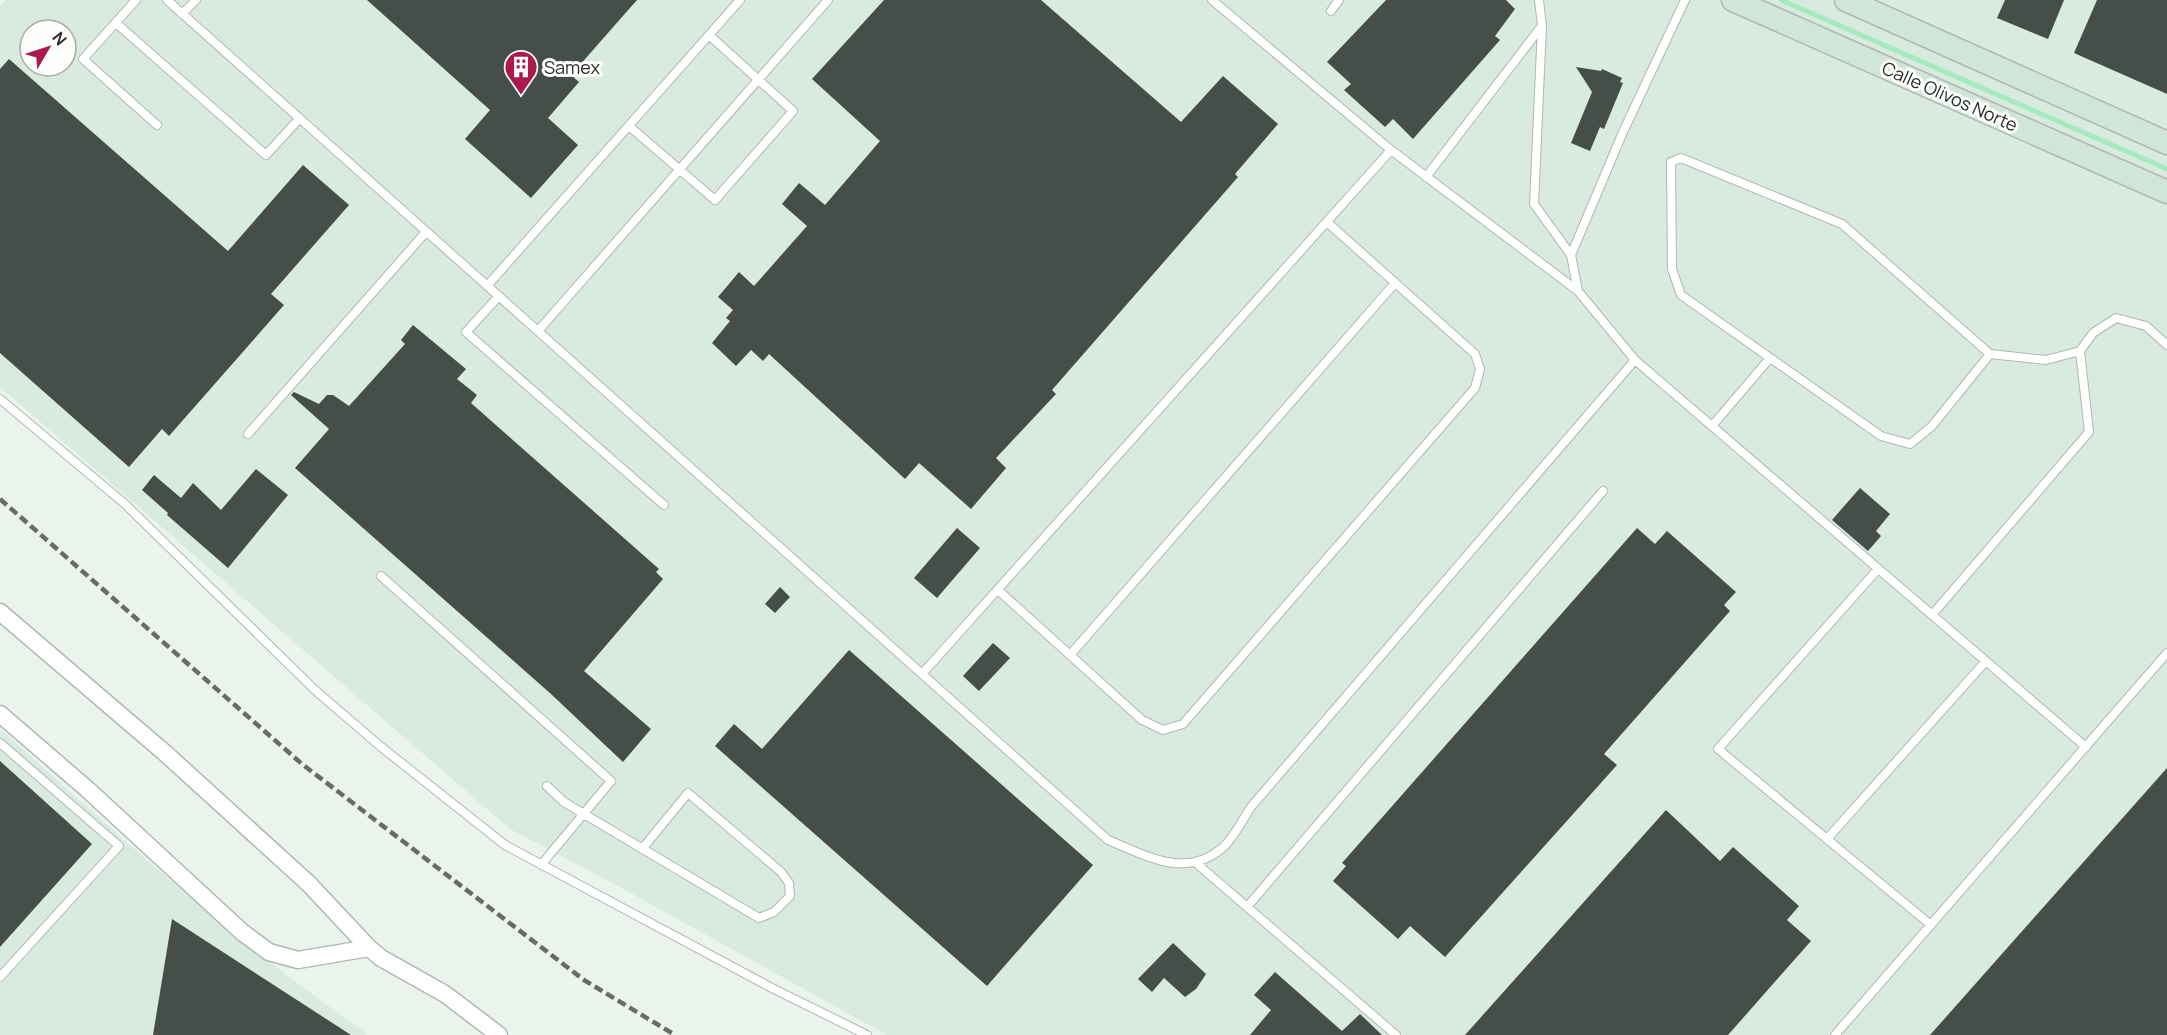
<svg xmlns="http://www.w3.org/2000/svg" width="2167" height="1035" viewBox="0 0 2167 1035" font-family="Manrope,sans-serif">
	<rect width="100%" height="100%" fill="#eaf4ed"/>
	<path fill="#d9eadf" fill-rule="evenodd" d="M6 0H2167V1035H887L616 885 510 829 0 387V6ZM30 30H66V66H30Z
		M0 729 150 863 289 977 368 1035H0Z"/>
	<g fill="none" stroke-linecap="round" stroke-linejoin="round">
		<path stroke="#a5eabf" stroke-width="5" d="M1781 0 2167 169"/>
	</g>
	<path fill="#464e49" d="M367 0H637L571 75 579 82 548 118 578 145 531 198 465 139 490 110Z
		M884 0H1041L1181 122 1223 76 1278 124 1235 174 1238 177 1052 390 1056 394 996 458 1006 468 971 509 919 463 905 479 769 354 763 361 751 350 736 366 712 343 730 321 726 318 733 310 718 297 739 272 754 286 807 226 782 204 799 183 825 205 880 141 812 79Z
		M1386 0H1506L1515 9 1495 36 1500 40 1413 139 1393 119 1385 127 1344 90 1351 84 1327 62Z
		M2005 0H2064L2048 39 1997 18Z
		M2097 0H2167V94L2074 53Z
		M9 59 228 251 303 165 349 205 271 294 284 305 169 436 162 429 129 467 0 353V69Z
		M1576 67 1601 71 1602 69 1622 78 1620 82 1623 83 1604 129 1600 127 1590 151 1571 143 1592 92Z
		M413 325 466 369 457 379 477 395 471 403 659 569 656 572 663 579 584 671 651 729 623 762 551 694 295 468 329 429 291 395 294 392 319 404 327 395H333L349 406 405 344 401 340Z
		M256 469 288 495 228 568 167 515 168 513 142 490 154 475 181 498 193 483 221 510Z
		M1860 488 1890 514 1876 531 1881 536 1868 551 1832 520Z
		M957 528 980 548 937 598 914 578Z
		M1637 528 1655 544 1667 531 1736 592 1724 605 1730 611 1604 754 1617 765 1445 957 1410 926 1398 939 1333 881 1346 866 1342 863Z
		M780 587 790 597 775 613 765 604Z
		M993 643 1010 658 979 691 963 676Z
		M849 650 1093 865 987 986 715 746 734 724 762 749Z
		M0 761 92 844 0 947Z
		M2167 768V1035H1930Z
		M1666 810 1720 861 1733 847 1799 906 1787 920 1811 941 1728 1035H1465Z
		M172 919 351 1035H153Z
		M1173 943 1206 974 1196 989 1185 997 1164 978 1152 992 1138 979Z
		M1275 972 1342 1031 1360 1014 1382 1035H1250L1271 1010 1254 995Z"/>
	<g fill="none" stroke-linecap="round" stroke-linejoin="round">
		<g stroke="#afb8b2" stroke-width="10">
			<path id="service" d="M136 0 83 59 157 125
				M167 0 1108 840C1145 855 1185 879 1221 849 1232 841 1243 819 1251 807L1635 360
				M1539 0 1542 26 1534 204 1571 255 1578 291
				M1331 11 1339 0
				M182 14 196 0
				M116 23 266 155 299 119
				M629 126 715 200 793 111 709 35
				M1391 150 1578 291 1635 360 2086 747
				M1426 177 1541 27
				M1571 255 1623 132 1685 0
				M487 286 740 0
				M499 296 466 332 664 505
				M538 331 828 0
				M1990 354 1932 426 1910 444 1881 436 1681 295 1672 269 1671 162 1681 158 1842 224 1990 354 2046 360 2080 351 2093 333 2116 318 2146 326 2167 345
				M0 399 125 504 316 691 380 746 505 845 772 988 867 1035
				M1712 426 1770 358
				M248 434 426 232
				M1878 569 1718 749 1931 925
				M381 576 611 781 541 865
				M998 590 1142 720 1163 730 1183 724 1475 388 1480 369 1475 354 1328 223
				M1932 615 2089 432 2080 351
				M1070 655 1395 283
				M922 674 1391 150 1212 0
				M0 743 119 846 0 977
				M547 786 564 802 584 814 759 918 774 912 790 896 789 883 781 872 688 793 642 849
				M1827 839 1986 661
				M1196 863 1396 1035
				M1247 907 1603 491
				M1835 1035 2167 653"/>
		</g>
		<g stroke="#afb8b2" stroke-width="19">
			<path id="minor" d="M0 612 165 753 309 884 369 948 381 958 445 994 499 1035
				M0 714 87 789 242 932 269 952 298 960 369 948"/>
		</g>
		<g stroke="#afb8b2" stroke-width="25">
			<path id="secondary" d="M1733 0 2167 192
				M1846 0 2167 143"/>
		</g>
		<use href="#service" stroke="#fff" stroke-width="8"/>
		<use href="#minor" stroke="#fff" stroke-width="16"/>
		<use href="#secondary" stroke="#d0e6d9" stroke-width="22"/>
		<path stroke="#676c68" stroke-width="4.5" stroke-dasharray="9 4.5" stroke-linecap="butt" d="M0 499 302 764 584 980 675 1035"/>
	</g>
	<defs>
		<g id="building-pin" transform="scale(1.725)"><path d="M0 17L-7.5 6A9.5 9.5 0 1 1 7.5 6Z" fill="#ab194f" stroke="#fdfffd"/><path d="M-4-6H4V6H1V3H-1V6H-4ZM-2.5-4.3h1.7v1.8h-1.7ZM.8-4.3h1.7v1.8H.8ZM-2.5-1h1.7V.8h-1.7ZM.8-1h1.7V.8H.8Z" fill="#fff"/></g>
	</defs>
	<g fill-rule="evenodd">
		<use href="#building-pin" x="521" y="67"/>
	</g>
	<g text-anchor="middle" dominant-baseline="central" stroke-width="6" stroke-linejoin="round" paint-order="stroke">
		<g font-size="18" fill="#282b29" stroke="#fdfffd" text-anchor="start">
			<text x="544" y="67">Samex</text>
		</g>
		<g font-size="18" fill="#282b29" stroke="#fdfffd">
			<text transform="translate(1950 96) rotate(24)">Calle Olivos Norte</text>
		</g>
	</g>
	<g transform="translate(48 48) rotate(51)"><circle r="28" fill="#fdfffd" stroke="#a8aaa8" stroke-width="1.5"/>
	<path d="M0-4.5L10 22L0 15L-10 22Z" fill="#ab194f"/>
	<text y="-9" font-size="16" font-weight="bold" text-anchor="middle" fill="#282b29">N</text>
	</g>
</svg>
